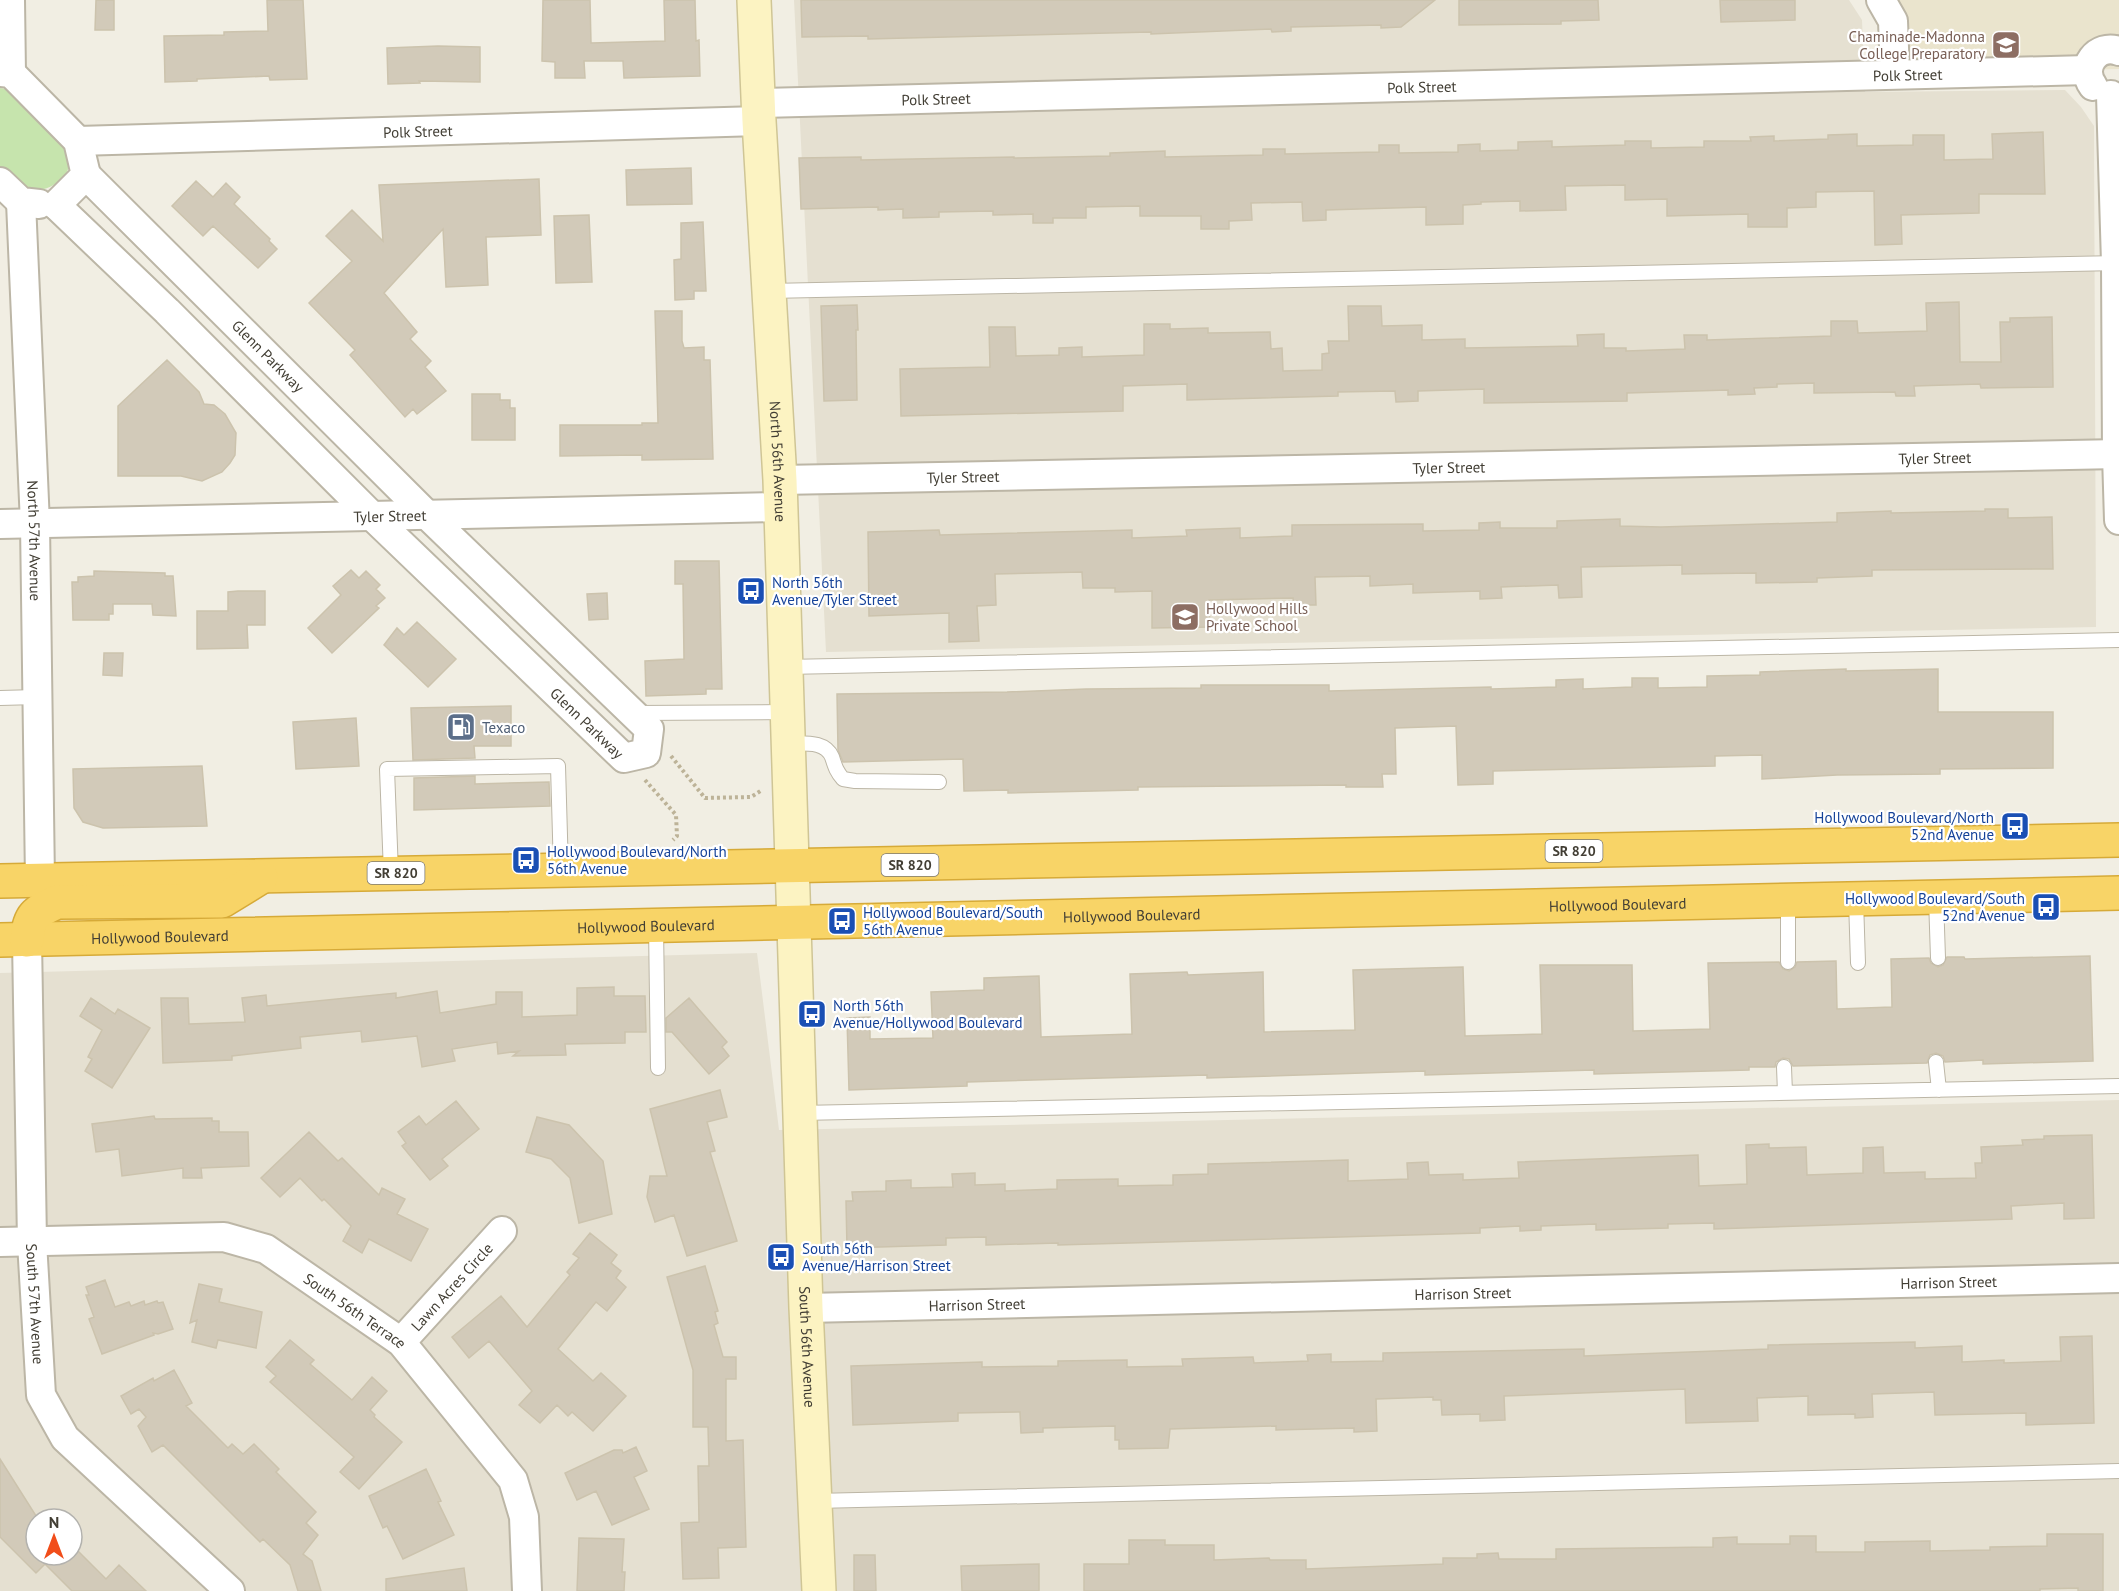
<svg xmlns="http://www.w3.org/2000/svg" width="2119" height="1591" viewBox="0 0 2119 1591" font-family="'PT Sans',sans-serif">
	<rect width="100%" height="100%" fill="#f1eee3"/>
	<path fill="#e5e0d1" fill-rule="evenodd" d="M794 0H1849L1862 20 1865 92 2065 90 2081 107 2094 126 2096 627 826 652Z
		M757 953 779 1130 2119 1100V1591H0V973ZM36 1519H72V1555H36Z"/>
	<path fill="#eae4cd" d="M1881 0H2119V69L1895 74Z"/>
	<path fill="#c6e4ad" d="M0 88C4 89 10 89 13 91 26 96 66 144 69 157 73 175 53 189 38 190 24 191 11 180 0 174Z"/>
	<path fill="#d2cab9" stroke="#ccc3ad" stroke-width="1.5" d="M96 0H114V30H95Z
		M267 0H303L307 79 270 80 269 76 197 79V81L165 82 164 36 224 35V32L268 31Z
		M543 0H590L591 43 665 41 664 0H695L696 41 699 40 700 76 624 78 623 61H584L585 78H555V62L542 61Z
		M801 0H1435L1401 27 1381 28V25L1291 27V31L1272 32 1271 29 1151 34V32L868 39V36L802 37Z
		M1459 0H1598L1599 20 1561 21V24L1459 25Z
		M1720 0H1795V20L1721 22Z
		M438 46 480 47V82L419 81 420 83 388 84 387 48Z
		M2043 132 2045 194H1979V213L1901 215 1902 244 1875 245 1874 191 1816 192V207L1787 208V227H1748V214L1667 216V199L1625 200V185L1565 186 1566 210 1520 211V201L1481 202V204L1463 205V224L1426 225V207L1326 210V220L1303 221 1302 202 1251 203 1252 220 1229 221V229H1201V216H1140V206L1086 207V218H1053V223H1033V214L993 215V211L939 212V217L903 218V209L878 210V207L801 209 799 158 861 157V160L1014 157V158L1110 156V153L1165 151V157L1263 155V149H1285V154L1379 152V145H1399V153L1458 152V145L1480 144V151L1518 150V142L1552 141V147L1625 145V141H1651V148L1704 147V141H1751L1750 137 1774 136V141L1828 139V135L1857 134V146L1913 145V135H1944V160L1993 159 1992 134Z
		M691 168 692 204 627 205 626 170Z
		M539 179 541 235 486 237 488 285 446 287 443 229 384 293 417 332 410 339 431 361 425 367 446 391 417 414 413 409 405 417 350 355 355 350 309 303 352 261 326 236 352 210 383 241 379 185Z
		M196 181 213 197 226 183 240 197 234 204 270 239 269 241 277 249 258 268 213 226 203 236 172 206Z
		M589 215 592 282 556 283 554 216Z
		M703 222 706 291H694V299L675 300 674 260 681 259V223Z
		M1959 302 1960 362H2001L2000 322H2010V318L2052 317 2053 387 1981 388 1980 384 1914 386 1915 396H1896L1895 392 1814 393V383L1777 384V387L1754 388 1755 394 1728 395V390L1627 393V401L1484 403V389L1418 391V401L1396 402 1395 391 1338 392V396L1187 400V384L1123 386V411L901 416 900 369 990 367 989 327H1015L1016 356 1059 355V348L1082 347V357L1144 355V324H1170V329L1208 328V333L1270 332 1271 349 1282 348 1283 371 1322 370V354L1329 353 1328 341H1349L1348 306H1381L1382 326 1422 325V340L1465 339V348L1578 346 1577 335 1604 334V348H1626V351L1685 349 1684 335H1707V340L1831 336V321H1857L1858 333 1927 331 1926 303Z
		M857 305 858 330H856L857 400 824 401 821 306Z
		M655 311H682V341L684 348 704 347V360H710L713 459 642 460V455L560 456V425H642V423H658Z
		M167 360 199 392 204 404 214 405 225 414 236 433 235 455 230 463 222 472 202 481 181 476H118V406Z
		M472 394H500V400H510V408H515V440H472Z
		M1985 509H2008V518L2052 517 2053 569 1872 570V576L1817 578V582L1756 583V573L1682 574V565L1581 567 1582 597 1559 598 1558 585 1501 587 1502 598 1480 599V591L1413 593V584L1370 586V576L1315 577 1316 605H1294L1293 598 1209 600 1210 627 1152 628V591L1115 592V588H1083L1082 572 995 574 996 605 977 606 979 641 949 642V613L869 616 868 532 939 530 940 535 1132 530V538L1187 536 1186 530 1240 528V538L1292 536V525L1423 524V531L1479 530V523L1500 522V528H1557V521L1620 519V526L1661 527 1837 522V513L1891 511V513L1985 511Z
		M675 561H719L722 689H706V694L646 696 645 661 684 659 683 584H675Z
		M351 570 359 578 366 571 380 585 376 589 385 598 376 606 379 608 332 653 308 628 341 595 333 586Z
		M94 571 165 573V576H173L176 616 153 615 152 604H113V614H109V620H73L72 582H78V577L94 576Z
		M238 591H265V625H247L248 648 197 649V611H228V592Z
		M607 593 608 619 589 620 587 594Z
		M417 622 456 659 428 687 384 645 397 628 404 635Z
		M104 653H123L122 676 103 675Z
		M1846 669V671L1938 669V712H2053V768L1940 769V774L1837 775 1762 779V755L1715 756V766L1493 771V784L1458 785 1456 726 1395 728 1396 774H1382L1383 787H1346V785L1138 787V790L1008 793V790L964 791 963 759 843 762 838 750 837 694 1007 692 1086 689 1201 688V685H1329V691L1491 687V689L1556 687V680L1583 679V689L1632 687V678H1658V688L1707 687V676L1760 675V672Z
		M511 706V746H474L475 758 413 760 411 708Z
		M356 718 359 766 296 769 293 722Z
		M202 766 207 826 103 828 83 822 74 808 73 769Z
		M475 776V784L549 782 550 806 414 810V778Z
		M2090 956 2093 1061 1983 1064V1060L1945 1062 1943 1056 1936 1053 1930 1055 1927 1063 1793 1066 1789 1059 1783 1058 1776 1062 1775 1067H1749V1070L1594 1074V1070L1425 1075V1071L1207 1078V1075L967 1082V1086L849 1090 847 1018 870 1017V1039L933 1038 931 992 984 990V978L1039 976 1041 1037 1132 1034 1130 974 1187 972 1188 975 1263 972 1264 1032 1355 1030 1353 970 1463 967 1465 1036 1542 1034 1540 965H1632L1633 1031 1710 1029 1708 963 1779 962 1783 969 1789 971 1795 967 1797 962 1836 961 1837 1009 1892 1007 1891 959 1929 958 1931 963 1938 967 1943 965 1947 957H1964L1965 959Z
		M614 987V996H645L646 1032H625V1043L565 1044 566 1055 513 1056 519 1051 498 1054 497 1042 452 1049 455 1061 422 1067 417 1036 362 1042 361 1031 300 1037 301 1048 232 1056V1060L163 1063 161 998H188L189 1024 245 1022 242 998 266 995 267 1006 396 993V998L437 991 440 1013 496 1004V992H522V1017L577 1015V988Z
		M91 998 115 1014 118 1009 150 1028 112 1088 85 1071 92 1059 88 1057 102 1030 80 1016Z
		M689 998 727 1042 722 1047 729 1056 709 1074 672 1032H666V1018Z
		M720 1090 727 1117 707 1122 715 1151 710 1152 737 1241 687 1256 674 1215 655 1222 647 1197 650 1176H667L650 1109Z
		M456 1101 479 1129 442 1159 448 1166 430 1180 402 1146 406 1143 398 1132 419 1116 426 1125Z
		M154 1116 155 1119 212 1118V1121H219V1132H248L249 1166 201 1168 202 1178H183V1168L122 1176 119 1149 96 1152 92 1124Z
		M537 1117 569 1125 603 1161 612 1214 579 1223 570 1178 551 1159 526 1152Z
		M309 1132 338 1161 342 1158 379 1195 382 1188 405 1199 397 1214 428 1229 411 1261 369 1239 362 1253 343 1241 351 1226 324 1199 322 1201 300 1178 280 1197 261 1178Z
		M2092 1135 2094 1218 2064 1219V1203L2011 1206 2012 1219 1714 1229V1223L1668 1224V1228L1596 1230V1224L1541 1226V1230L1520 1231V1226L1480 1228V1233L1058 1245V1243L986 1245V1237L946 1238V1245L847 1248 846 1201H853L852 1192 886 1191V1181L911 1180V1188L953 1187 952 1174 975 1173V1185L1005 1184V1191L1057 1189V1180L1118 1179V1186L1173 1185V1175L1208 1174V1164L1348 1160V1181L1408 1179 1407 1163 1428 1162 1429 1175 1463 1174V1180L1519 1178 1518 1162 1698 1155 1699 1186 1747 1184 1746 1145 1769 1144V1148L1806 1147 1807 1175 1863 1173V1148L1883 1147 1884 1173 1925 1172V1179L1976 1178 1975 1163H1982L1981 1147 2023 1145 2022 1140 2044 1139V1136Z
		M590 1233 617 1255 611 1263 621 1271 616 1278 626 1287 607 1311 596 1302 558 1349 593 1381 601 1373 626 1396 593 1431 572 1412 568 1416 557 1405 540 1423 519 1405 532 1391 489 1341 469 1358 452 1337 501 1296 527 1327 570 1275 567 1272 579 1258 573 1254Z
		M705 1266 718 1311 715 1312 718 1323 714 1325 723 1357H736V1379H726V1441L743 1440 746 1547 718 1548 719 1578 683 1579 681 1523 699 1522 698 1466H709L708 1427H693V1370L667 1277Z
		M105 1280 115 1307 129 1302 131 1306 144 1301 145 1305 157 1301 158 1303 163 1302 173 1329 158 1334 153 1333 154 1335 102 1354 89 1319 94 1317 86 1295H89L86 1287Z
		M199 1284 222 1289 219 1302 262 1312 256 1348 218 1340 216 1348 192 1342 197 1320 190 1323Z
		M2092 1336 2094 1423 2026 1425V1413L1935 1415 1934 1392 1872 1394 1873 1417 1855 1418V1414L1808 1415V1396L1757 1398 1758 1421 1686 1423 1685 1389 1504 1396 1505 1420 1480 1421V1414L1442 1415 1441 1400H1433V1397L1376 1399 1377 1431 1354 1432V1428L1276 1430V1426L1170 1429 1168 1448 1119 1449V1440H1115V1426L1043 1428V1432L1021 1433 1020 1412 958 1413V1421L853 1425 851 1366 982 1362V1367L1058 1366V1361L1127 1360V1367L1183 1366 1182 1359 1253 1357 1254 1363 1308 1361 1307 1355 1331 1354V1362L1383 1361V1353L1584 1349V1356L1768 1349V1345L1915 1342V1348L1962 1346V1362L2004 1360V1363L2061 1361 2060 1337Z
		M290 1340 314 1360 310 1364 352 1400 372 1377 387 1391 370 1410 375 1415 374 1417 402 1442 359 1489 340 1472 354 1457 270 1382 276 1376 266 1367Z
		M174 1370 192 1403 186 1406 228 1448 232 1444 243 1454 254 1444 279 1469 276 1472 316 1512 306 1523 318 1535 303 1554 312 1561 321 1591H298L290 1565 263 1539 260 1542 163 1445 152 1452 138 1426 146 1417 139 1409 131 1414 121 1396 153 1378 154 1381Z
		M636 1447 647 1471 634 1477 649 1509 612 1525 596 1491 577 1500 565 1473 614 1450H622L623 1453Z
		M0 1459 38 1519H36V1555H72V1545L106 1579 119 1565 146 1591H72L45 1564 36 1573 0 1537Z
		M426 1469 441 1501 438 1502 454 1535 403 1559 387 1526 383 1528 369 1496Z
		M2047 1534H2103V1591H2078V1588L2040 1589V1591H1084V1564H1129V1540H1165V1545H1214V1560L1269 1558 1270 1560H1306V1569L1443 1564V1558H1477V1554L1498 1553 1499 1559H1556V1549L1713 1547V1538L1737 1537V1544H1790V1536H1816V1552H1865V1542L1930 1541V1551L1990 1550V1547L2047 1546Z
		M579 1538 624 1539 622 1572H625L624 1591H577Z
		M854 1555H875L876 1591H854Z
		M1039 1564V1591H962L961 1566Z
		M464 1568 467 1591H386V1579Z"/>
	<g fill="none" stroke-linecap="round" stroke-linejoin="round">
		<g stroke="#bcb6a6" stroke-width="16">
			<path id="lane" d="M769 291 2119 263
				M786 667 2119 640
				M0 698 37 697
				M636 713 787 712
				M788 743C803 744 825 740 832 757 835 766 836 771 843 779L855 781 939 782
				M391 873 387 769 558 766 561 871
				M1936 898 1938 958
				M1856 900 1858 963
				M1788 902V962
				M656 926 658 1068
				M1936 1062 1939 1090
				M1784 1067 1785 1093
				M800 1113 2119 1086
				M815 1501 2119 1471"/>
		</g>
		<g stroke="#bcb6a6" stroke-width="32">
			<g id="street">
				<path d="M10 0 11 73"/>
				<path d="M1881 0 1893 21 1895 74"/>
				<path d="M0 72 11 73 78 141 86 175 56 205"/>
				<path d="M2093 86C2079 67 2097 43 2119 51"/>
				<path d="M2111 95 2116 263 2117 455 2119 520"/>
				<path id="s1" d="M758 103 2088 70"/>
				<path id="s2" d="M78 141 759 121"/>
				<path d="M0 182 21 202 39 204"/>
				<path id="s3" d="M21 202 35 524 40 881"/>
				<path id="s4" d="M56 205 167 311 371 515 624 758 646 753 649 729 426 514 86 175"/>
				<path id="s5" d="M780 480 2119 454"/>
				<path id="s6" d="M0 524 781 507"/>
				<path id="s7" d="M27 940 32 1242 41 1395 65 1438 230 1591"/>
				<path id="s8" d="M0 1242 224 1237 266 1249 401 1342 513 1480 524 1517 527 1591"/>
				<path id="s9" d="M806 1308 2119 1278"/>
				<path id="s10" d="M401 1342 502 1231"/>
			</g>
		</g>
		<g stroke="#cfc595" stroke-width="36">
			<g id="secondary">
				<path id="s11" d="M754 0 759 121 780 480 806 1308 819 1591"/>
			</g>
		</g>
		<g stroke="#d6aa38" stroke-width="36">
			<g id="highway">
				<path d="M0 881 2119 840"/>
				<path id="s12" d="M0 940 2119 893"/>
				<path d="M27 940C29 915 35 912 57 902L222 901 261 877"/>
			</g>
		</g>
		<path stroke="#bdb398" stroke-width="4" stroke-dasharray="3 3" stroke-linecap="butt" d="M671 756 705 798 751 797 762 790
			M645 780 676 815 677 836 673 840"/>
		<use href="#lane" stroke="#fff" stroke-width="14"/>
		<use href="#street" stroke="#fff" stroke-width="28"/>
		<use href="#secondary" stroke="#fcf3c2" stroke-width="33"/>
		<use href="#highway" stroke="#f8d467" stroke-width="33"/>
	</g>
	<defs>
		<g id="school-square" transform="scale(1.5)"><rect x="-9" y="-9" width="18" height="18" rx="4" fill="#8d6e63" stroke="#fff"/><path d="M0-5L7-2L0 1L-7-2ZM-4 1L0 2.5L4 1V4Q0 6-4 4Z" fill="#fff"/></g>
		<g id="bus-square" transform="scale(1.5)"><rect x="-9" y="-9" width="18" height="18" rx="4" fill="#1a4fb4" stroke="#fff"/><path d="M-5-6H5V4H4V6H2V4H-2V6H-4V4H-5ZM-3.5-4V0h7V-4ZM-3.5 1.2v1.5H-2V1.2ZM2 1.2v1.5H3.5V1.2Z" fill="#fff"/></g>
		<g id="fuel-square" transform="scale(1.5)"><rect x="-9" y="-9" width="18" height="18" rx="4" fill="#5c6f8a" stroke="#fff"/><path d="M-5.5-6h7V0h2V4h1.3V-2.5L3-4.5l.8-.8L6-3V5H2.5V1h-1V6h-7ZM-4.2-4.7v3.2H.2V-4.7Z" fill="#fff"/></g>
	</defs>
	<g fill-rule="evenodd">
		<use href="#school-square" x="2006" y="45"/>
		<use href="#bus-square" x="751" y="591"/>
		<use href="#school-square" x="1185" y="617"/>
		<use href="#fuel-square" x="461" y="727"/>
		<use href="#bus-square" x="2015" y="826"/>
		<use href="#bus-square" x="526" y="860"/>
		<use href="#bus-square" x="2046" y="907"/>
		<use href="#bus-square" x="842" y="921"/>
		<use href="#bus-square" x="812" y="1014"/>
		<use href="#bus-square" x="781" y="1257"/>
	</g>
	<g text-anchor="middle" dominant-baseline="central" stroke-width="4.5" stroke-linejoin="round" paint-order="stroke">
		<g fill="#fff" stroke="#7b7871" stroke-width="1.5">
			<rect x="1545.5" y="840" width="57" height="22" rx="4.5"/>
			<rect x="881.5" y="854" width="57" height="22" rx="4.5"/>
			<rect x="367.5" y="862" width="57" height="22" rx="4.5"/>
		</g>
		<g font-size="14" font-weight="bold" fill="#423e34">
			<text x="1574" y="851">SR 820</text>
			<text x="910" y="865">SR 820</text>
			<text x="396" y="873">SR 820</text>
		</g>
		<g font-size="15" fill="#785e54" stroke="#fff" text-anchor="end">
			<text x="1985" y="36">Chaminade-Madonna<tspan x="1985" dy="17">College Preparatory</tspan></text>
			<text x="1206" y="608" text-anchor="start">Hollywood Hills<tspan x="1206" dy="17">Private School</tspan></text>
		</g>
		<g font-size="15" fill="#423e34" stroke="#fff">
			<text stroke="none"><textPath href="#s1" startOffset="1150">Polk Street</textPath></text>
			<text stroke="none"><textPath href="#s1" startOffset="664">Polk Street</textPath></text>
			<text stroke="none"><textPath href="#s1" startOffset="178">Polk Street</textPath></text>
			<text stroke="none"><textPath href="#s2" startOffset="340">Polk Street</textPath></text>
			<text transform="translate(268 356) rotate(45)">Glenn Parkway</text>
			<text stroke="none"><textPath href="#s5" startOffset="1155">Tyler Street</textPath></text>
			<text stroke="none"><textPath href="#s11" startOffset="462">North 56th Avenue</textPath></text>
			<text stroke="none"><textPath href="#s5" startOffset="669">Tyler Street</textPath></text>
			<text stroke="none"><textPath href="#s5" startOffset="183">Tyler Street</textPath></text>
			<text stroke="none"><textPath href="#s6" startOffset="390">Tyler Street</textPath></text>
			<text stroke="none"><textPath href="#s3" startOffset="339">North 57th Avenue</textPath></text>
			<text stroke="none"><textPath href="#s4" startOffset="742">Glenn Parkway</textPath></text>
			<text stroke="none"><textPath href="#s12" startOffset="1618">Hollywood Boulevard</textPath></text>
			<text stroke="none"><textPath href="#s12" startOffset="1132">Hollywood Boulevard</textPath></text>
			<text stroke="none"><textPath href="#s12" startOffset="646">Hollywood Boulevard</textPath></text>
			<text stroke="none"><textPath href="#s12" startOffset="160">Hollywood Boulevard</textPath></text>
			<text stroke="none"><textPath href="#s9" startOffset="1143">Harrison Street</textPath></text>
			<text stroke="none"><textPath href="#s10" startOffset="75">Lawn Acres Circle</textPath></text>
			<text stroke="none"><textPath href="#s9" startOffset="657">Harrison Street</textPath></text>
			<text stroke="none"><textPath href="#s7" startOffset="364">South 57th Avenue</textPath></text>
			<text stroke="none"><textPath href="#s9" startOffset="171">Harrison Street</textPath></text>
			<text stroke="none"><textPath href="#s8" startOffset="376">South 56th Terrace</textPath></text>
			<text stroke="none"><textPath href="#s11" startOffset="1348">South 56th Avenue</textPath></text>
		</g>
		<g font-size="15" fill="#164399" stroke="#fff" text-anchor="start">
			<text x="772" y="582">North 56th<tspan x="772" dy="17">Avenue/Tyler Street</tspan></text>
			<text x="1994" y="817" text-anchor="end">Hollywood Boulevard/North<tspan x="1994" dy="17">52nd Avenue</tspan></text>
			<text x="547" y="851">Hollywood Boulevard/North<tspan x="547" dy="17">56th Avenue</tspan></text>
			<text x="2025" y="898" text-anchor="end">Hollywood Boulevard/South<tspan x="2025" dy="17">52nd Avenue</tspan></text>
			<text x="863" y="912">Hollywood Boulevard/South<tspan x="863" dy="17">56th Avenue</tspan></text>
			<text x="833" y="1005">North 56th<tspan x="833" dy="17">Avenue/Hollywood Boulevard</tspan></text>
			<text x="802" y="1248">South 56th<tspan x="802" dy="17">Avenue/Harrison Street</tspan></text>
		</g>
		<g font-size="15" fill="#4e5e75" stroke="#fff" text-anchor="start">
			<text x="482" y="727">Texaco</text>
		</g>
	</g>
	<g transform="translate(54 1537)"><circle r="28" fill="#ffffff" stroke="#b3b2ae" stroke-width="1.5"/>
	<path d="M0-4.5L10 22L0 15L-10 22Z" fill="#f14d1a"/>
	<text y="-9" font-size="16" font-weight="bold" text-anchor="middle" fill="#423e34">N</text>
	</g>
</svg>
